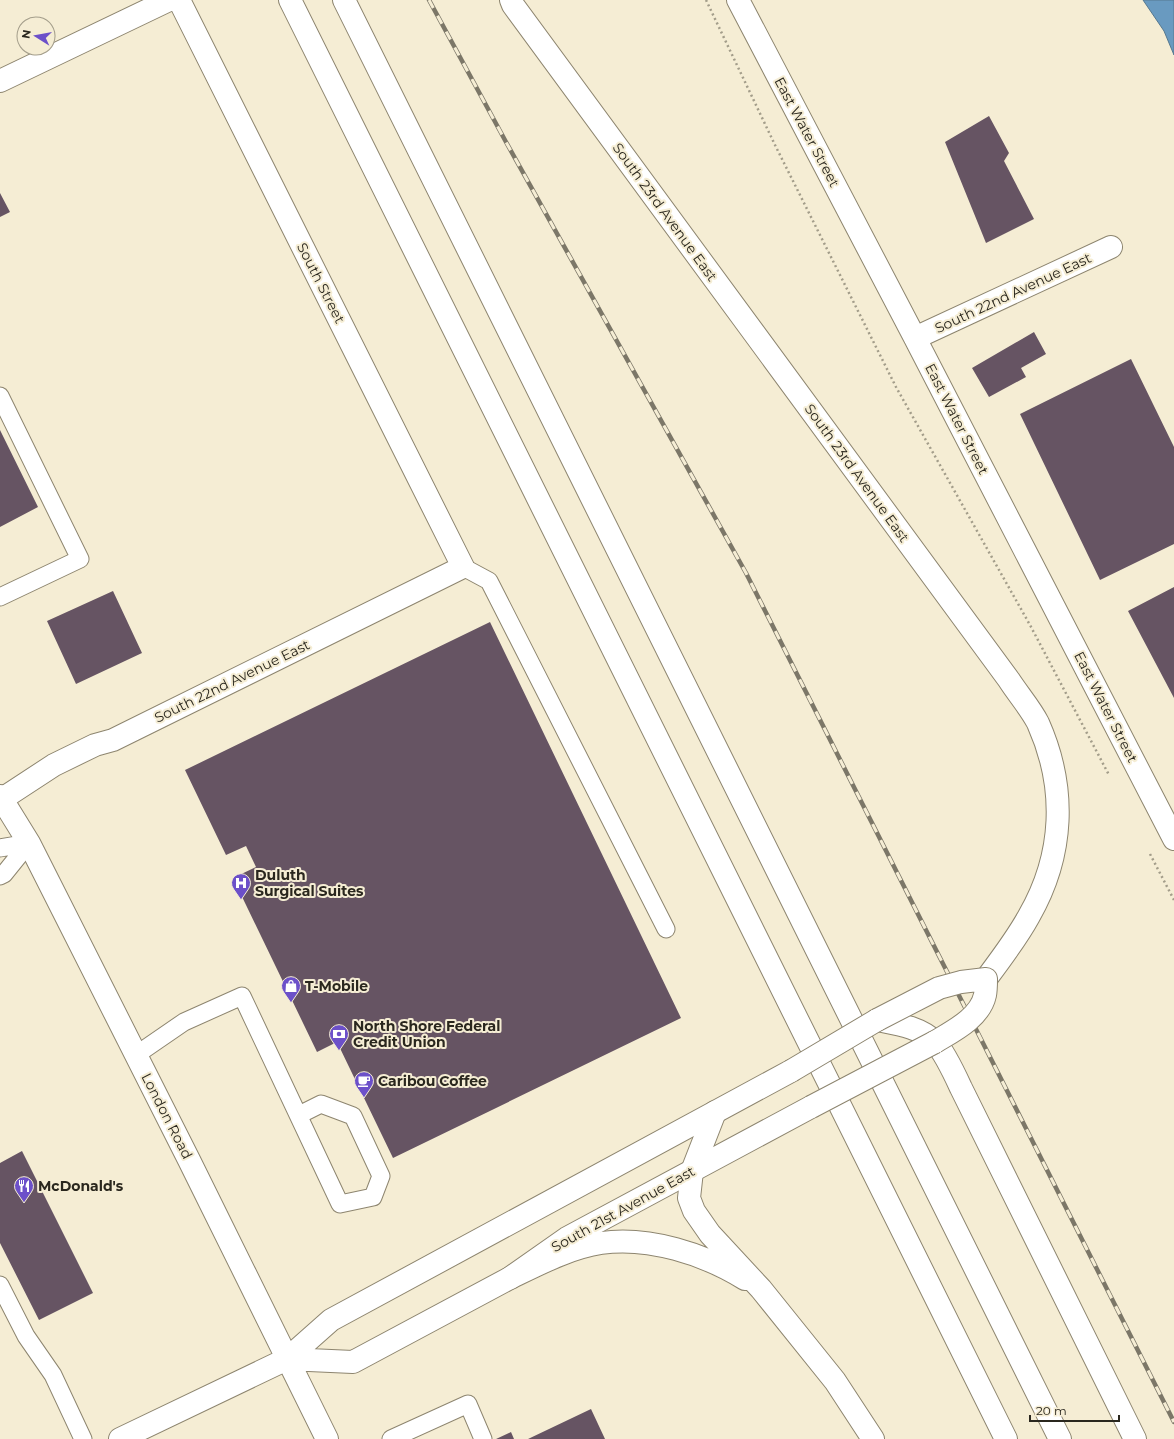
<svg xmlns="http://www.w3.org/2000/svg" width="1174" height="1439" viewBox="0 0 1174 1439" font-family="Montserrat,sans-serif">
	<rect width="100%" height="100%" fill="#f5edd4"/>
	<path fill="#699ac0" stroke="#56788f" d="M1143 0H1174V55L1164 31Z"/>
	<path fill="#665463" d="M989 116 1009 153 1004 161 1034 219 986 243 945 142Z
		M0 193 10 212 0 217Z
		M1034 332 1046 354 1021 368 1026 377 989 397 972 368Z
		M1131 359 1174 447V544L1100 580 1020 414Z
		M0 430 38 507 0 527Z
		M1174 587V698L1128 611Z
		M113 591 142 653 76 684 47 621Z
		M490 622 681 1018 393 1158 337 1042 317 1052 233 878 256 867 246 846 226 855 185 770Z
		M22 1151 93 1293 39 1320 0 1243V1163Z
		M591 1409 605 1439H528Z
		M511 1432 514 1439H496Z"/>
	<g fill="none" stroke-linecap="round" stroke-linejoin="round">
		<g stroke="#8d856f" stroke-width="19">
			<path id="lane" d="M0 396 80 559 0 597
				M463 567 489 581 666 929
				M0 848 29 843
				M0 876 4 874 29 843
				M136 1055 184 1022 242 996 340 1204 373 1197 381 1176 353 1116 321 1104 299 1115
				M0 1285 26 1336 53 1375 83 1439
				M391 1439 468 1404 483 1439"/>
		</g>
		<g stroke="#8d856f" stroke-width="24">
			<path id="street" d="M511 0 513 5 1009 680C1018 694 1031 709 1038 723 1067 788 1064 855 1029 916 1017 938 1001 959 986 979
				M738 0 915 338 1174 839
				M0 81 169 0
				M915 338 1111 247
				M2 799 54 765 95 745 113 740 463 567 179 0"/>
		</g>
		<g stroke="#8d856f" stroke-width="24">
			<path id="secondary" d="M0 796 29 843 189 1160 327 1439
				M287 1359 353 1362 510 1278 567 1238 811 1107
				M120 1439 287 1359 331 1320 791 1071"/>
		</g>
		<g stroke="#8d856f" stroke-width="24">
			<path id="highway" d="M290 0 1006 1439
				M344 0 1060 1439
				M877 1020C897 1024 920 1027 935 1042 945 1053 955 1075 961 1088L1135 1439
				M715 1112 692 1171 689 1198 694 1211 710 1234 761 1289 835 1381 873 1439
				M510 1278C539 1264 569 1248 601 1243 648 1236 705 1254 745 1279"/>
		</g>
		<path stroke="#a39d8a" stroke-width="2.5" stroke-dasharray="2 3" stroke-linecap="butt" d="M706 0 775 145 896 387 1030 625 1109 775
			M1150 854 1174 900"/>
		<use href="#lane" stroke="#fff" stroke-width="17"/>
		<use href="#street" stroke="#fff" stroke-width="22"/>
		<use href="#secondary" stroke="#fff" stroke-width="22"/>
		<use href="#highway" stroke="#fff" stroke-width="22"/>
		<g stroke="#7c7768" stroke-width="4.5">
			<path id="rail" d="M429 0 506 142 746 573 1174 1422"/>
		</g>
		<use href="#rail" stroke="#f5edd4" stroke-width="3" stroke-dasharray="9" stroke-linecap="butt"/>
		<g stroke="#8d856f" stroke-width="24" stroke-linecap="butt">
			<path id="street-bridge" d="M877 1020 939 988 961 982 986 979C986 984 986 990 985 995 980 1018 953 1031 935 1042"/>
		</g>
		<g stroke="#8d856f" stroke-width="24" stroke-linecap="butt">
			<path id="secondary-bridge" d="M791 1071 877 1020
				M811 1107 935 1042"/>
		</g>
		<use href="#street-bridge" stroke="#fff" stroke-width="22"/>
		<use href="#secondary-bridge" stroke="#fff" stroke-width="22"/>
	</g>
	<defs>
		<g id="hospital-pin" transform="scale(1)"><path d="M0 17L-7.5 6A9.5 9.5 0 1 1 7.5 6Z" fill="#6c50c9" stroke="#f5edd4"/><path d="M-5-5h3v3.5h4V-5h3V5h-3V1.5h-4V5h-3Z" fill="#fff"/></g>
		<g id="shop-pin" transform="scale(1)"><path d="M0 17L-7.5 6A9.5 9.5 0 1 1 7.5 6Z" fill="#6c50c9" stroke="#f5edd4"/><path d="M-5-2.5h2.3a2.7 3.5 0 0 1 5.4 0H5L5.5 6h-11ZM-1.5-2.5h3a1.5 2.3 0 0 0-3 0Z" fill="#fff"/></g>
		<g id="bank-pin" transform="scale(1)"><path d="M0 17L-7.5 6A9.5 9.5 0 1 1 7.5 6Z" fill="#6c50c9" stroke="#f5edd4"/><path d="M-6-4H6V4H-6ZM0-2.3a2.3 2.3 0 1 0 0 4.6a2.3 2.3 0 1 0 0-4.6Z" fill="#fff"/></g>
		<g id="cafe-pin" transform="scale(1)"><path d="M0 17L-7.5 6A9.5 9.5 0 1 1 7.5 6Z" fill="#6c50c9" stroke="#f5edd4"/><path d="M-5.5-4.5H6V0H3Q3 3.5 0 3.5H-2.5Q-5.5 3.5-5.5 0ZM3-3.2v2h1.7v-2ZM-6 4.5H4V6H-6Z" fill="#fff"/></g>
		<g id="restaurant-pin" transform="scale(1)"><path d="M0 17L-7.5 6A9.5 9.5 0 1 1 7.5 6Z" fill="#6c50c9" stroke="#f5edd4"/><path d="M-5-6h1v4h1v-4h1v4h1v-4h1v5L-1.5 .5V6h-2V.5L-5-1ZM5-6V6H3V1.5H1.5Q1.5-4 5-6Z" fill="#fff"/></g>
	</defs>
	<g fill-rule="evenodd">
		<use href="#hospital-pin" x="241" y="883"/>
		<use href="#shop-pin" x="291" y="986"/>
		<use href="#bank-pin" x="339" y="1034"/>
		<use href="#cafe-pin" x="364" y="1081"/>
		<use href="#restaurant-pin" x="24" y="1186"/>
	</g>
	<g text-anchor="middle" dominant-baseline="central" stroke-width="4" stroke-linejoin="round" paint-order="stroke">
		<g font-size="14" fill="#2a271e" stroke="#f5edd4">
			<text transform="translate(807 132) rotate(62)">East Water Street</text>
			<text transform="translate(665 212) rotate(54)">South 23rd Avenue East</text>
			<text transform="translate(321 283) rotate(63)">South Street</text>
			<text transform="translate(1013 293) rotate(-25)">South 22nd Avenue East</text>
			<text transform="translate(957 419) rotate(63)">East Water Street</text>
			<text transform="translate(857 473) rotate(54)">South 23rd Avenue East</text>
			<text transform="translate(232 681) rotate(-26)">South 22nd Avenue East</text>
			<text transform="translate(1106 707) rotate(63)">East Water Street</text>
			<text transform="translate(167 1116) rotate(63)">London Road</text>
			<text transform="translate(623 1209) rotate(-29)">South 21st Avenue East</text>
		</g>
		<g font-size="14" font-weight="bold" fill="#2a271e" stroke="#f5edd4" text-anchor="start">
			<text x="255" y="875">Duluth<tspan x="255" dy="16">Surgical Suites</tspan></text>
			<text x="305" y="986">T-Mobile</text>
			<text x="353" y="1026">North Shore Federal<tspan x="353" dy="16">Credit Union</tspan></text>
			<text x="378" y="1081">Caribou Coffee</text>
			<text x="38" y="1186">McDonald's</text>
		</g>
	</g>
	<g transform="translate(36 36) rotate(281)"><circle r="19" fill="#f5edd4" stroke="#a49e8b"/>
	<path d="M0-3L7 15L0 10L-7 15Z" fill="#6c50c9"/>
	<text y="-6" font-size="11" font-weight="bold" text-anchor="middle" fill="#2a271e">N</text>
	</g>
	<path d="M1030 1415v6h89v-6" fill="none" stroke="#2a271e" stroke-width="2"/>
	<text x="1036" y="1415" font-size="12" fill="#2a271e" stroke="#f5edd4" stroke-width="3" paint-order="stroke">20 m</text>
</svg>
